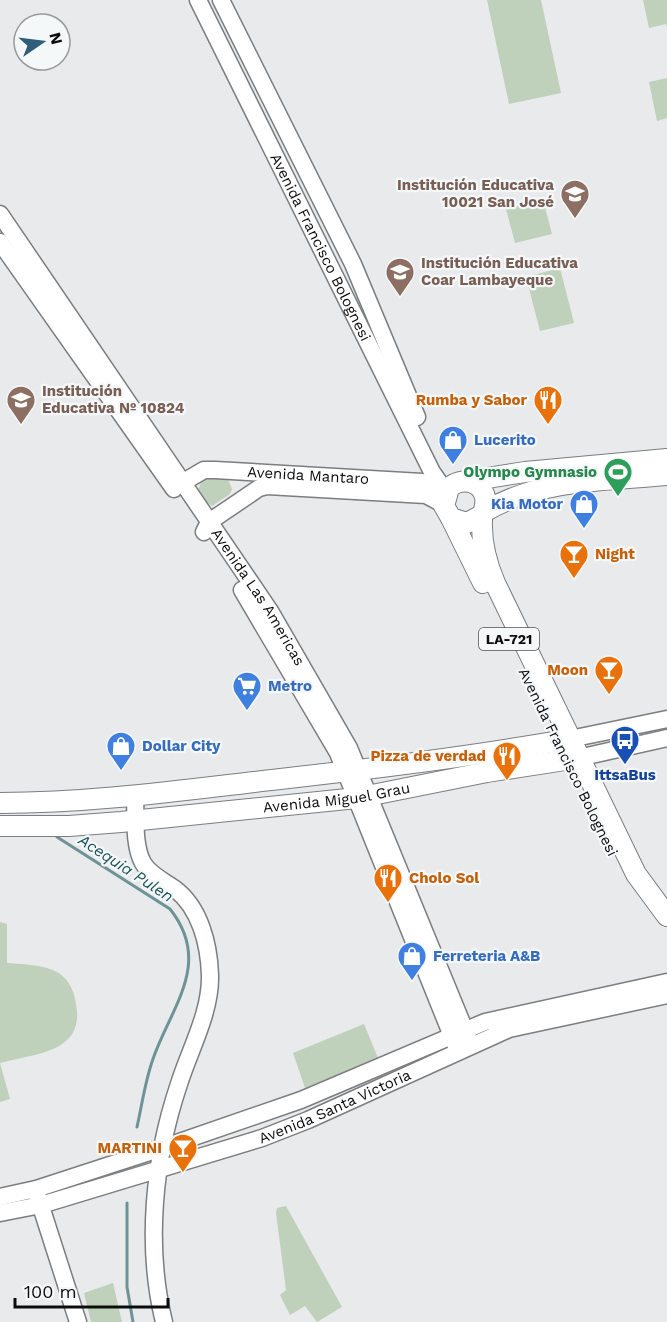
<svg xmlns="http://www.w3.org/2000/svg" width="667" height="1322" viewBox="0 0 667 1322" font-family="'Work Sans',sans-serif">
	<rect width="100%" height="100%" fill="#e8eaec"/>
	<path fill="#bfd0bb" d="M487 0H541L561 93 509 104Z
		M643 0H667V27L666 24 649 28Z
		M667 78V118L657 121 649 82Z
		M543 200 552 234 515 243 506 209Z
		M560 268 574 323 540 331 526 277Z
		M212 477 228 479 232 489 230 494 212 506 201 497 198 490 203 478Z
		M0 922 7 924V963C45 966 73 965 77 1011 78 1021 75 1034 66 1041 50 1055 21 1057 0 1063L10 1099 0 1102Z
		M364 1024 378 1058 305 1088 293 1053Z
		M286 1206 342 1307 317 1322 305 1306 290 1315 280 1295 286 1290 276 1213 277 1208Z
		M113 1283 122 1322H91L84 1293Z"/>
	<g fill="none" stroke-linecap="round" stroke-linejoin="round">
		<path stroke="#6e9397" stroke-width="3" d="M57 837 170 909C213 963 171 1007 153 1059 145 1081 142 1105 137 1127
			M127 1203V1287L133 1322"/>
		<g stroke="#7b7d7f" stroke-width="19">
			<g id="secondary">
				<path id="s1" d="M198 0 432 472 446 492"/>
				<path d="M221 0 353 264 417 417"/>
				<path id="s2" d="M0 214 270 611 349 748 471 1045"/>
				<path d="M0 242 174 489"/>
				<path id="s3" d="M175 487 204 470H215L422 482 444 495"/>
				<path d="M204 532 209 522 259 488 267 486 426 495 441 503"/>
				<path d="M242 590 338 753 458 1051"/>
				<path d="M570 739 667 719"/>
				<path d="M578 758 667 738"/>
				<path d="M135 795C136 815 133 845 143 863 150 875 164 881 175 889 200 908 209 944 210 975 211 1012 190 1049 179 1084 154 1158 145 1245 164 1322"/>
				<path d="M37 1194 78 1322"/>
				<path d="M0 1197 36 1189 162 1148 301 1100 485 1022 667 982"/>
				<path id="s4" d="M0 1213 41 1205 262 1138 308 1120 509 1029 667 995"/>
			</g>
		</g>
		<g stroke="#7b7d7f" stroke-width="22">
			<g id="primary">
				<path d="M468 481 525 472 667 459"/>
				<path d="M484 512C539 479 604 481 667 475"/>
				<path d="M482 515 467 523 451 518 444 506 449 488C460 477 481 480 485 497 487 506 482 512 482 520 481 543 486 562 495 583L636 874 667 916"/>
				<path d="M451 518 483 583"/>
				<path d="M0 803C85 803 169 792 254 782 359 770 465 758 570 739"/>
				<path id="s5" d="M0 826H69L121 822 357 798 487 772 578 758"/>
			</g>
		</g>
		<use href="#secondary" stroke="#fff" stroke-width="16"/>
		<use href="#primary" stroke="#fff" stroke-width="20"/>
	</g>
	<defs>
		<g id="school-pin" transform="scale(1.5)"><path d="M0 17L-7.5 6A9.5 9.5 0 1 1 7.5 6Z" fill="#8d6e63" stroke="#f5f8f9"/><path d="M0-5L7-2L0 1L-7-2ZM-4 1L0 2.5L4 1V4Q0 6-4 4Z" fill="#fff"/></g>
		<g id="restaurant-pin" transform="scale(1.5)"><path d="M0 17L-7.5 6A9.5 9.5 0 1 1 7.5 6Z" fill="#e8710a" stroke="#f5f8f9"/><path d="M-5-6h1v4h1v-4h1v4h1v-4h1v5L-1.5 .5V6h-2V.5L-5-1ZM5-6V6H3V1.5H1.5Q1.5-4 5-6Z" fill="#fff"/></g>
		<g id="shop-pin" transform="scale(1.5)"><path d="M0 17L-7.5 6A9.5 9.5 0 1 1 7.5 6Z" fill="#3f7fe0" stroke="#f5f8f9"/><path d="M-5-2.5h2.3a2.7 3.5 0 0 1 5.4 0H5L5.5 6h-11ZM-1.5-2.5h3a1.5 2.3 0 0 0-3 0Z" fill="#fff"/></g>
		<g id="stadium-pin" transform="scale(1.5)"><path d="M0 17L-7.5 6A9.5 9.5 0 1 1 7.5 6Z" fill="#2e9e5b" stroke="#f5f8f9"/><path d="M0-5a6.5 5 0 1 0 0 10a6.5 5 0 1 0 0-10ZM-3.5-1.8h7v3.6h-7Z" fill="#fff"/></g>
		<g id="bar-pin" transform="scale(1.5)"><path d="M0 17L-7.5 6A9.5 9.5 0 1 1 7.5 6Z" fill="#e8710a" stroke="#f5f8f9"/><path d="M-6-5H6L.8 .8V4.5H3.5V6h-7V4.5H-.8V.8Z" fill="#fff"/></g>
		<g id="supermarket-pin" transform="scale(1.5)"><path d="M0 17L-7.5 6A9.5 9.5 0 1 1 7.5 6Z" fill="#3f7fe0" stroke="#f5f8f9"/><path d="M-6-5.5h2.5l.6 2H6L4.5 2H-2.5L-4.4-4H-6ZM-1.5 3.2a1.3 1.3 0 1 0 .1 0ZM3 3.2a1.3 1.3 0 1 0 .1 0Z" fill="#fff"/></g>
		<g id="bus-pin" transform="scale(1.5)"><path d="M0 17L-7.5 6A9.5 9.5 0 1 1 7.5 6Z" fill="#1a4fb4" stroke="#f5f8f9"/><path d="M-5-6H5V4H4V6H2V4H-2V6H-4V4H-5ZM-3.5-4V0h7V-4ZM-3.5 1.2v1.5H-2V1.2ZM2 1.2v1.5H3.5V1.2Z" fill="#fff"/></g>
	</defs>
	<g fill-rule="evenodd">
		<use href="#school-pin" x="575" y="194"/>
		<use href="#school-pin" x="400" y="272"/>
		<use href="#school-pin" x="21" y="400"/>
		<use href="#restaurant-pin" x="548" y="400"/>
		<use href="#shop-pin" x="453" y="440"/>
		<use href="#stadium-pin" x="618" y="472"/>
		<use href="#shop-pin" x="584" y="504"/>
		<use href="#bar-pin" x="574" y="554"/>
		<use href="#bar-pin" x="609" y="670"/>
		<use href="#supermarket-pin" x="247" y="686"/>
		<use href="#bus-pin" x="625" y="740"/>
		<use href="#shop-pin" x="121" y="746"/>
		<use href="#restaurant-pin" x="507" y="756"/>
		<use href="#restaurant-pin" x="388" y="878"/>
		<use href="#shop-pin" x="412" y="956"/>
		<use href="#bar-pin" x="183" y="1148"/>
	</g>
	<g text-anchor="middle" dominant-baseline="central" stroke-width="4.5" stroke-linejoin="round" paint-order="stroke">
		<rect fill="#f5f8f9" stroke="#525354" stroke-width="1.5" x="479" y="628" width="60" height="22" rx="4.5"/>
		<g font-size="14" font-weight="bold" fill="#0c0c0d">
			<text x="509" y="639">LA-721</text>
		</g>
		<g font-size="15" font-weight="bold" fill="#785e54" stroke="#f5f8f9" text-anchor="start">
			<text x="554" y="185" text-anchor="end">Institución Educativa<tspan x="554" dy="17">10021 San José</tspan></text>
			<text x="421" y="263">Institución Educativa<tspan x="421" dy="17">Coar Lambayeque</tspan></text>
			<text x="42" y="391">Institución<tspan x="42" dy="17">Educativa Nº 10824</tspan></text>
		</g>
		<g font-size="15" fill="#0c0c0d" stroke="#f5f8f9">
			<text stroke="none"><textPath href="#s1" startOffset="276">Avenida Francisco Bolognesi</textPath></text>
			<text stroke="none"><textPath href="#s3" startOffset="138">Avenida Mantaro</textPath></text>
			<text stroke="none"><textPath href="#s2" startOffset="462">Avenida Las Americas</textPath></text>
			<text transform="translate(568 762) rotate(64)">Avenida Francisco Bolognesi</text>
			<text stroke="none"><textPath href="#s5" startOffset="338">Avenida Miguel Grau</textPath></text>
			<text stroke="none"><textPath href="#s4" startOffset="352">Avenida Santa Victoria</textPath></text>
		</g>
		<g font-size="15" font-weight="bold" fill="#c56008" stroke="#f5f8f9" text-anchor="end">
			<text x="527" y="400">Rumba y Sabor</text>
			<text x="595" y="554" text-anchor="start">Night</text>
			<text x="588" y="670">Moon</text>
			<text x="486" y="756">Pizza de verdad</text>
			<text x="409" y="878" text-anchor="start">Cholo Sol</text>
			<text x="162" y="1148">MARTINI</text>
		</g>
		<g font-size="15" font-weight="bold" fill="#366cbe" stroke="#f5f8f9" text-anchor="start">
			<text x="474" y="440">Lucerito</text>
			<text x="563" y="504" text-anchor="end">Kia Motor</text>
			<text x="268" y="686">Metro</text>
			<text x="142" y="746">Dollar City</text>
			<text x="433" y="956">Ferreteria A&amp;B</text>
		</g>
		<g font-size="15" font-weight="bold" fill="#27864d" stroke="#f5f8f9" text-anchor="end">
			<text x="597" y="472">Olympo Gymnasio</text>
		</g>
		<g font-size="15" font-weight="bold" fill="#164399" stroke="#f5f8f9">
			<text x="625" y="775">IttsaBus</text>
		</g>
		<g font-size="16" font-style="italic" fill="#1d5359" stroke="#f5f8f9">
			<text transform="translate(126 868) rotate(33)">Acequia Pulen</text>
		</g>
	</g>
	<g transform="translate(42 42) rotate(76)"><circle r="28" fill="#f5f8f9" stroke="#989a9b" stroke-width="1.5"/>
	<path d="M0-4.5L10 22L0 15L-10 22Z" fill="#2d5e7c"/>
	<text y="-9" font-size="16" font-weight="bold" text-anchor="middle" fill="#0c0c0d">N</text>
	</g>
	<path d="M15 1298v9h153v-9" fill="none" stroke="#0c0c0d" stroke-width="3"/>
	<text x="24" y="1298" font-size="18" fill="#0c0c0d" stroke="#f5f8f9" stroke-width="4.5" paint-order="stroke">100 m</text>
</svg>
